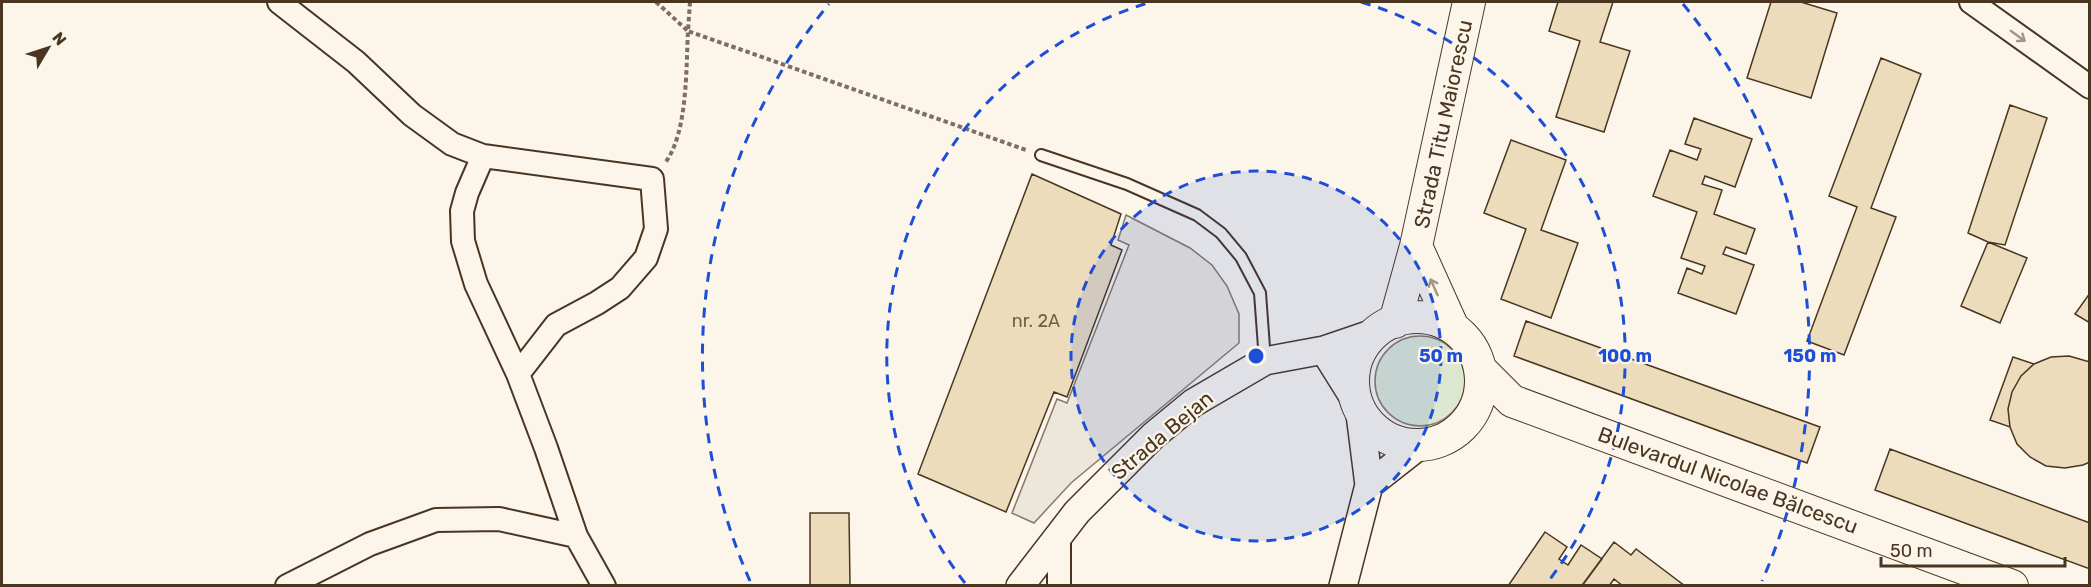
<svg xmlns="http://www.w3.org/2000/svg" width="2091" height="587" viewBox="0 0 2091 587" font-family="Rubik,sans-serif">
	<rect width="100%" height="100%" fill="#fbf6e9"/>
	<path fill="#dce7d0" stroke="#887966" stroke-width="1.5" d="M1375 381a45 45 0 1 1 90 0a45 45 0 1 1-90 0Z"/>
	<path fill="#ede7d9" stroke="#887966" stroke-width="1.5" d="M1126 215 1190 248 1212 265 1227 286 1239 314V343L1071 483 1034 523 1012 513 1057 399 1067 403 1129 245 1118 240Z"/>
	<path fill="#ecdcbc" stroke="#4a3520" stroke-width="1.5" d="M1558 2H1613L1600 42 1630 51 1604 132 1556 117 1580 41 1549 31Z
		M1771 2H1801L1837 13 1811 98 1747 78Z
		M1881 58 1921 74 1871 208 1896 217 1844 355 1807 341 1857 207 1829 196Z
		M2010 105 2047 118 2005 245 1988 242 1968 233Z
		M1694 118 1752 139 1735 187 1705 176 1702 184 1722 190 1714 214 1755 229 1746 254 1726 247 1723 254 1754 265 1736 314 1678 293 1687 268 1702 274 1705 266 1681 258 1697 212 1653 196 1670 150 1697 160 1701 149 1685 144Z
		M1511 140 1566 160 1541 230 1578 243 1551 318 1501 299 1526 229 1484 213Z
		M1032 174 1121 214 1111 245 1122 250 1067 397 1054 392 1006 512 918 474Z
		M1988 242 2027 258 2000 323 1961 306Z
		M2090 293V323L2075 314Z
		M1526 321 1820 427 1807 463 1514 356Z
		M2069 356 2090 362V462L2083 465 2065 468 2046 466 2030 457 2017 444 2010 427 2008 409 2012 392 2021 376 2034 364 2051 357Z
		M2013 357 2034 364 2021 376 2012 392 2008 409 2010 427 1990 420Z
		M1890 449 2090 523V569L1875 490Z
		M810 513H849L850 586H810Z
		M1545 532 1567 547 1559 559 1568 565 1581 545 1602 559 1582 586H1508Z
		M1614 542 1631 555 1636 549 1685 586H1623L1614 579 1609 586H1585L1583 584Z"/>
	<g fill="none" stroke-linecap="round" stroke-linejoin="round">
		<g stroke="#4a3520" stroke-width="14">
			<path id="service" d="M1041 155 1127 184 1197 215 1221 233 1241 257 1260 293 1265 361"/>
		</g>
		<g stroke="#4a3520" stroke-width="26">
			<path id="minor" d="M279 2 356 62 412 115 452 144 483 156 467 193 462 211 463 241 476 284 518 374 546 448 576 536 604 586
				M1971 2 2090 87
				M483 156 652 179 656 229 646 258 620 288 597 303 556 325 518 374
				M1059 535V586
				M287 586 370 544 436 520 499 519 576 536"/>
		</g>
		<g stroke="#4a3520" stroke-width="30">
			<path id="tertiary" d="M1324 350 1359 406 1369 485
				M1020 586 1077 512 1153 436 1193 403 1265 361 1324 350 1377 332
				M1343 586 1369 485 1420 445"/>
		</g>
		<g stroke="#4a3520" stroke-width="34">
			<path id="secondary" d="M1416 246 1453 328
				M1353 381a64 64 0 1 1 128 0a64 64 0 1 1-128 0Z
				M1395 322 1416 246 1469 2
				M1480 369 1512 401 2012 586"/>
		</g>
		<path stroke="#7f6f5c" stroke-width="4" stroke-dasharray="4.5 3" stroke-linecap="butt" d="M656 2 688 31C686 67 688 133 665 163
			M690 2 688 31 1026 150"/>
		<use href="#service" stroke="#fbf6e9" stroke-width="10"/>
		<use href="#minor" stroke="#fbf6e9" stroke-width="22"/>
		<use href="#tertiary" stroke="#fbf6e9" stroke-width="27"/>
		<use href="#secondary" stroke="#fbf6e9" stroke-width="32"/>
	</g>
	<defs><path id="oneway-shaft" d="M-6 0H5M1.5-3L5.5 0L1.5 3" fill="none" stroke-width="1.6" stroke-linecap="round" stroke-linejoin="round" transform="scale(1.5)"/></defs>
	<g stroke="#a29684">
		<use href="#oneway-shaft" transform="translate(2018 36) rotate(36)"/>
		<use href="#oneway-shaft" transform="translate(1434 287) rotate(-114)"/>
	</g>
	<circle cx="1256" cy="356" r="185" fill="#1d4ed8" fill-opacity=".12"/>
	<g fill="none" stroke="#1d4ed8" stroke-width="3" stroke-dasharray="10 8">
		<circle cx="1256" cy="356" r="185"/>
		<path d="M965 583A369 369 0 0 1 1151 2M1361 2A369 369 0 0 1 1547 583"/>
		<path d="M750 581A554 554 0 0 1 829 4M1683 4A554 554 0 0 1 1762 581"/>
	</g>
	<g text-anchor="middle" dominant-baseline="central" stroke-width="4.5" stroke-linejoin="round" paint-order="stroke">
		<g font-size="18" fill="#725f47">
			<text x="1036" y="321">nr. 2A</text>
		</g>
		<g font-size="21" fill="#4a3520" stroke="#fbf6e9">
			<text transform="translate(1443 124) rotate(-78)">Strada Titu Maiorescu</text>
			<text transform="translate(1162 435) rotate(-40)">Strada Bejan</text>
			<text transform="translate(1728 480) rotate(20)">Bulevardul Nicolae Bălcescu</text>
		</g>
	</g>
	<circle cx="1256" cy="356" r="9" fill="#1d4ed8" stroke="#fbf6e9" stroke-width="3"/>
	<g font-size="18" text-anchor="middle" font-weight="bold" fill="#1d4ed8" stroke="#fbf6e9" stroke-width="4.5" stroke-linejoin="round" paint-order="stroke">
		<text x="1441" y="362">50 m</text>
		<text x="1625" y="362">100 m</text>
		<text x="1810" y="362">150 m</text>
	</g>
	<rect width="2091" height="587" fill="none" stroke="#4a3520" stroke-width="6"/>
	<g transform="translate(48 48) rotate(51)" stroke="#fbf6e9" stroke-width="4.5" paint-order="stroke">
	<path d="M0-4.5L10 22L0 15L-10 22Z" fill="#4a3520"/>
	<text y="-9" font-size="16" font-weight="bold" text-anchor="middle" fill="#4a3520">N</text>
	</g>
	<path d="M1881 557v9h184v-9" fill="none" stroke="#4a3520" stroke-width="3"/>
	<text x="1890" y="557" font-size="18" fill="#4a3520" stroke="#fbf6e9" stroke-width="4.5" paint-order="stroke">50 m</text>
</svg>
